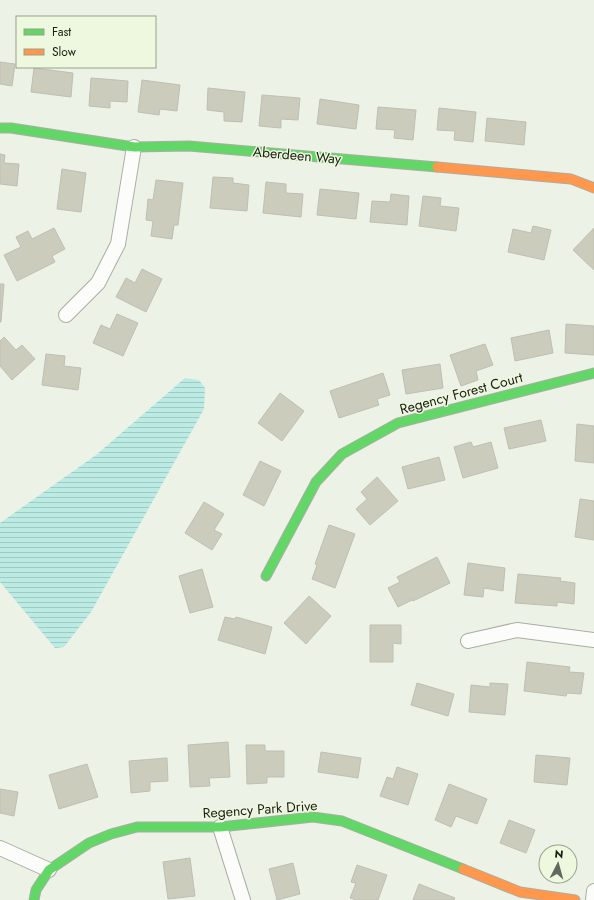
<svg xmlns="http://www.w3.org/2000/svg" width="594" height="900" viewBox="0 0 594 900" font-family="Jost,sans-serif">
	<defs>
		<pattern id="water-rules" width="6" height="5" patternUnits="userSpaceOnUse"><rect width="6" height="5" fill="#bcebe4"/><path d="M0 2.5h6" fill="none" stroke="#a1c9c3"/></pattern>
	</defs>
	<rect width="100%" height="100%" fill="#ecf2e5"/>
	<path fill="url(#water-rules)" d="M185 378 199 380 205 388 204 409 91 612 64 647 55 648 0 582V523L96 455Z"/>
	<path fill="#ccccbc" stroke="#bebfb5" d="M0 62 15 64 12 86 0 84Z
		M34 68 73 73 71 97 31 92Z
		M91 78 128 81 127 102 110 101V108L89 106Z
		M142 80 180 85 177 111 160 109 159 115 138 112Z
		M208 88 245 92 242 122 224 121V112L207 110Z
		M262 95 300 98 298 120 281 119V128L259 126Z
		M320 99 359 105 356 129 317 124Z
		M378 107 416 110 413 140 394 138 395 130 376 129Z
		M439 108 476 112 473 142 454 140 455 131 437 130Z
		M487 118 526 122 524 145 485 141Z
		M0 154 5 155 4 163 19 164 17 186 0 184Z
		M62 169 86 173 81 212 57 209Z
		M213 177 233 178V183L249 185 247 211 210 208Z
		M156 180 183 183 178 225H174L172 239 151 236 153 221 146 220 148 199 153 200Z
		M266 182 286 184V193L303 194 301 217 263 213Z
		M320 189 359 193 356 219 317 215Z
		M391 194 409 196 407 225 370 222 372 201 390 202Z
		M423 196 441 198 440 206 459 208 456 231 419 226Z
		M533 226 551 230 544 260 508 252 513 229 531 233Z
		M54 228 65 249 52 256 55 262 17 281 4 255 21 247 16 237 28 231 32 239Z
		M594 228V270L573 250Z
		M142 269 162 279 146 312 116 297 126 278 135 283Z
		M0 284H4L1 322H0Z
		M117 314 138 323 123 356 93 343 101 325 110 329Z
		M566 324 594 326V355L565 353Z
		M549 330 553 353 515 361 511 338Z
		M4 337 16 350 22 345 35 359 12 380 0 366V341Z
		M485 344 493 365 476 371 478 380 461 386 450 355Z
		M46 354 65 356 64 366 81 368 78 390 42 385Z
		M440 364 443 388 406 394 402 370Z
		M383 373 390 395 377 399 379 405 339 418 330 391Z
		M280 393 304 411 282 441 258 423Z
		M541 420 546 441 509 449 504 428Z
		M577 424 594 426V463L575 461Z
		M471 442 473 447 491 442 498 468 463 478 454 447Z
		M439 457 445 480 408 489 402 467Z
		M260 461 281 471 264 506 243 495Z
		M377 477 398 501 370 525 356 509 367 499 361 492Z
		M580 499 594 501V540L575 537Z
		M204 502 224 514 214 530 222 534 212 550 185 533Z
		M329 525 355 534 335 588 312 579 317 565 315 564Z
		M437 557 450 583 413 601 412 600 398 607 388 588 400 582 397 577Z
		M468 563 505 568 503 591 484 588 483 597 464 595Z
		M202 569 213 607 190 613 179 576Z
		M518 574 561 578 560 581 575 583 574 604 557 602V606L515 603Z
		M309 596 331 616 306 644 284 623Z
		M225 617 235 619 236 617 272 627 265 654 218 640Z
		M370 625H401V644L393 643V662H370Z
		M527 662 570 667 569 672 584 673 581 694 567 693 566 696 524 691Z
		M417 683 454 694 448 716 411 705Z
		M490 683 508 684 505 715 469 712 471 685 490 687Z
		M228 742 230 777 209 778 210 786 190 787 188 745Z
		M246 745H265V751H284V777H267V783L247 784Z
		M321 752 361 758 358 778 318 772Z
		M536 755 570 758 567 785 534 782Z
		M167 758 168 781 150 782V791L131 793 129 761Z
		M87 764 98 797 59 809 49 775Z
		M397 767 418 774 408 805 380 796 387 777 393 779Z
		M449 784 487 799 477 824 456 816 451 827 435 820Z
		M0 789 18 792 14 816 0 813Z
		M509 820 535 830 526 853 500 843Z
		M190 858 195 896 168 899 163 862Z
		M293 863 300 894 277 900 269 869Z
		M357 865 387 875 378 900H357L350 898 356 883 351 882Z
		M419 884 455 898 454 900H413Z"/>
	<g fill="none" stroke-linecap="round" stroke-linejoin="round">
		<g stroke="#a9aea4" stroke-width="16">
			<path id="street" d="M66 315 98 283 118 244 134 147
				M468 641 517 630 594 640
				M220 827 243 900
				M0 848 49 870
				M593 900 594 891"/>
		</g>
		<g stroke="#a9aea4" stroke-width="11">
			<path id="fast" d="M0 128H11L134 147 189 146 437 167
				M266 576 316 482 342 454 398 423 594 373
				M34 900 36 890 49 870 89 843 111 834 137 827H220L313 817 342 821 463 869"/>
		</g>
		<g stroke="#a9aea4" stroke-width="11">
			<path id="slow" d="M437 167 571 179 594 188
				M463 869 520 892 575 900"/>
		</g>
		<use href="#street" stroke="#fcfdfb" stroke-width="14"/>
		<use href="#fast" stroke="#63d668" stroke-width="9"/>
		<use href="#slow" stroke="#ff974d" stroke-width="9"/>
	</g>
	<g text-anchor="middle" dominant-baseline="central" stroke-width="3" stroke-linejoin="round" paint-order="stroke">
		<g font-size="14" fill="#191d14" stroke="#edf8df">
			<text transform="translate(297 155) rotate(5)">Aberdeen Way</text>
			<text transform="translate(461 393) rotate(-15)">Regency Forest Court</text>
			<text transform="translate(260 809) rotate(-4)">Regency Park Drive</text>
		</g>
	</g>
	<rect x="16" y="16" width="140" height="52" fill="#edf8df" stroke="#98a08e"/>
	<rect x="24" y="29" width="20" height="6" fill="#63d668" stroke="#98a08e"/>
	<text x="52" y="36" font-size="12" fill="#191d14">Fast</text>
	<rect x="24" y="49" width="20" height="6" fill="#ff974d" stroke="#98a08e"/>
	<text x="52" y="56" font-size="12" fill="#191d14">Slow</text>
	<g transform="translate(558 864) rotate(6)"><circle r="19" fill="#edf8df" stroke="#98a08e"/>
	<path d="M0-3L7 15L0 10L-7 15Z" fill="#63685d"/>
	<text y="-6" font-size="11" font-weight="bold" text-anchor="middle" fill="#191d14">N</text>
	</g>
</svg>
